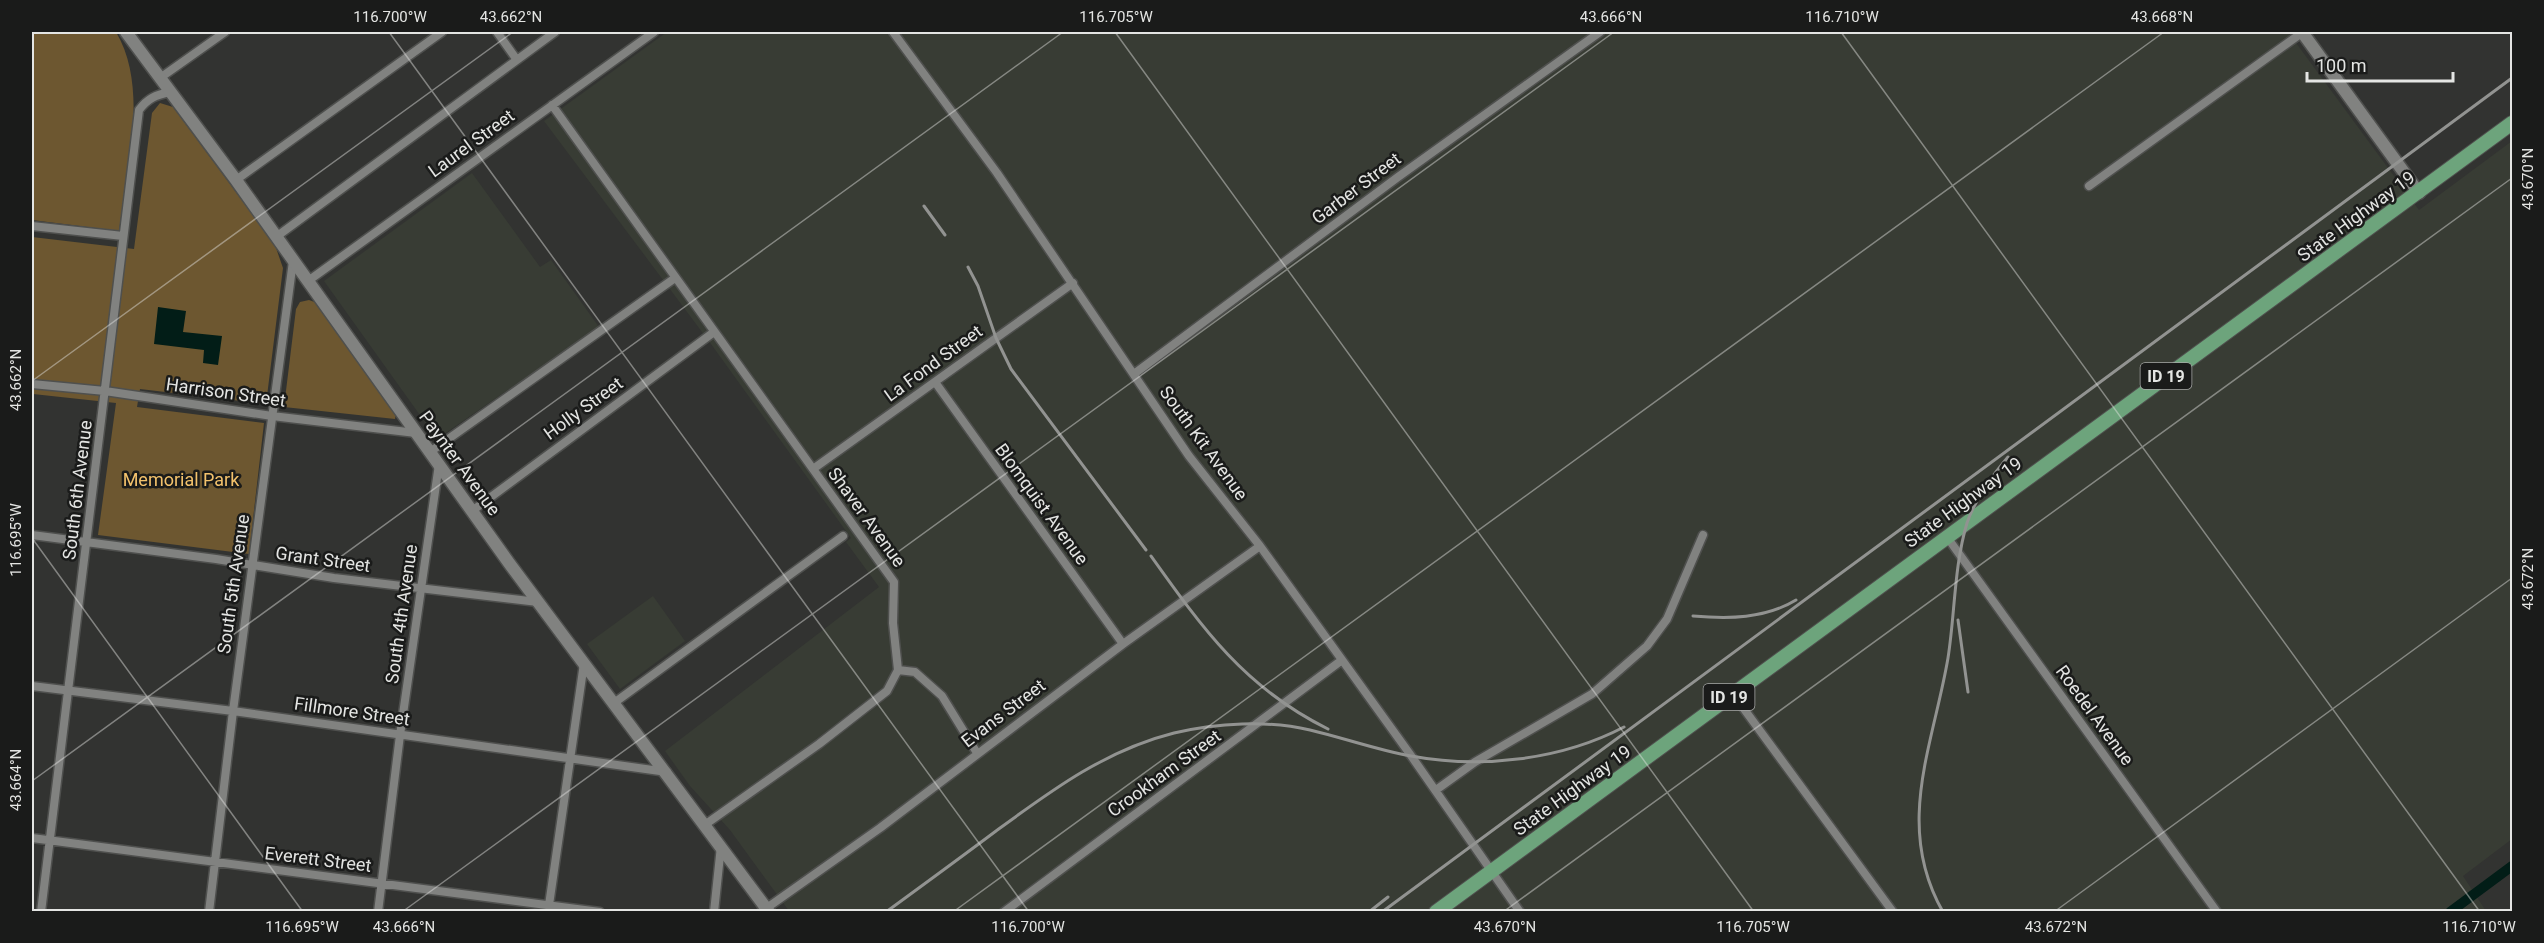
<svg xmlns="http://www.w3.org/2000/svg" width="2544" height="943" viewBox="0 0 2544 943" font-family="Roboto,sans-serif">
	<rect width="100%" height="100%" fill="#323331"/>
	<path fill="#383c34" d="M667 32H2288L2419 210 2512 141V839L2463 876 2486 911H789L730 830 690 786 665 751 879 587 846 542 851 538 711 344 544 121Z
		M472 173 540 267 551 260 599 327 437 439 324 281Z
		M653 596 685 641 620 689 587 644Z"/>
	<path fill="#6d5730" d="M32 32H116C149 87 127 169 119 231L32 220Z
		M160 103 173 107 275 245 283 268 266 404 140 389 137 407 264 423 249 554 98 535 116 403 33 394 32 404V237L134 249 152 113Z
		M309 300 317 303 396 414 395 419 284 407 296 309 300 302Z"/>
	<path fill="#021d17" d="M158 307 186 311 183 332 222 336 218 365 203 363 204 350 154 344Z"/>
	<g fill="none" stroke-linecap="round" stroke-linejoin="round">
		<path stroke="#021d17" stroke-width="10" d="M2450 912 2512 866"/>
		<g stroke="#4f504e" stroke-width="11">
			<path id="street" d="M497 32 517 60
				M893 32 997 173 1189 456 1260 546 1412 757 1520 912
				M160 78 225 32
				M552 105 894 582 893 623 898 670
				M236 180 442 32
				M2089 186 2303 32
				M32 226 123 236
				M276 237 555 32
				M308 281 654 32
				M1134 374 1398 177 1600 32
				M935 382 1123 644
				M32 384 105 391 272 416 416 433
				M430 452 675 278
				M813 469 1073 283
				M472 511 714 332
				M32 535 216 559 334 578 538 602
				M1947 537 2217 912
				M898 670 915 672 942 696 977 753
				M32 686 233 711 667 772
				M1733 694 1893 912
				M614 703 843 536
				M1436 790 1475 762 1592 694 1647 646 1667 619 1703 535
				M706 824 819 744 887 691 898 670
				M32 838 600 912
				M41 912 139 110C148 98 156 95 170 92
				M209 912 233 711 293 261
				M378 912 400 735 439 464
				M548 912 584 663
				M714 912 721 846
				M761 912 880 828 1123 644 1260 546
				M1004 912 1342 660"/>
		</g>
		<g stroke="#4f504e" stroke-width="15">
			<path id="secondary" d="M126 32 236 180 509 563 769 912
				M2302 32 2419 193"/>
		</g>
		<g stroke="#4f504e" stroke-width="16">
			<path id="primary" d="M1436 912 2512 123"/>
		</g>
		<use href="#street" stroke="#818280" stroke-width="8"/>
		<use href="#secondary" stroke="#818280" stroke-width="12"/>
		<use href="#primary" stroke="#6da47c" stroke-width="14"/>
		<path stroke="#929391" stroke-width="3" d="M924 206 945 235
			M968 267 978 286 996 338 1011 369 1146 550
			M1151 556C1203 629 1245 688 1328 729
			M1693 616C1728 619 1765 619 1796 600
			M1958 620 1968 692
			M886 912C923 885 960 858 996 831 1052 790 1106 750 1174 733 1217 723 1267 720 1310 730 1344 738 1377 750 1411 756 1481 769 1561 760 1624 727
			M1369 912 1388 897
			M1382 912 2512 78
			M1943 912C1894 826 1933 746 1948 658 1955 614 1954 566 1967 523 1975 499 1992 476 2008 457"/>
	</g>
	<path fill="none" stroke="#e4e5e3" stroke-width="1.5" stroke-opacity="0.45" d="M389 32 1029 912M1115 32 1754 912M1841 32 2480 912M32 381 513 32M32 538 303 912M32 781 1063 32M402 912 1614 32M953 912 2164 32M1503 912 2512 178M2054 912 2512 578"/>
	<g text-anchor="middle" dominant-baseline="central" stroke-width="5" stroke-linejoin="round" paint-order="stroke">
		<g fill="#1a1b1a" stroke="#a7a8a7" stroke-width="1.5">
			<rect x="2140.5" y="363" width="51" height="26" rx="4.5"/>
			<rect x="1703.5" y="684" width="51" height="26" rx="4.5"/>
		</g>
		<g font-size="16" font-weight="bold" fill="#e4e5e3">
			<text x="2166" y="376">ID 19</text>
			<text x="1729" y="697">ID 19</text>
		</g>
		<g font-size="18" fill="#e4e5e3" stroke="#1a1b1a">
			<text transform="translate(471 143) rotate(-36)">Laurel Street</text>
			<text transform="translate(1356 188) rotate(-37)">Garber Street</text>
			<text transform="translate(2356 216) rotate(-36)">State Highway 19</text>
			<text transform="translate(933 363) rotate(-36)">La Fond Street</text>
			<text transform="translate(226 392) rotate(8)">Harrison Street</text>
			<text transform="translate(583 408) rotate(-36)">Holly Street</text>
			<text transform="translate(1204 443) rotate(54)">South Kit Avenue</text>
			<text transform="translate(460 463) rotate(54)">Paynter Avenue</text>
			<text transform="translate(77 490) rotate(-83)">South 6th Avenue</text>
			<text transform="translate(1963 502) rotate(-36)">State Highway 19</text>
			<text transform="translate(1042 504) rotate(54)">Blomquist Avenue</text>
			<text transform="translate(867 517) rotate(54)">Shaver Avenue</text>
			<text transform="translate(323 559) rotate(8)">Grant Street</text>
			<text transform="translate(233 584) rotate(-82)">South 5th Avenue</text>
			<text transform="translate(401 614) rotate(-82)">South 4th Avenue</text>
			<text transform="translate(352 711) rotate(8)">Fillmore Street</text>
			<text transform="translate(1003 713) rotate(-37)">Evans Street</text>
			<text transform="translate(2095 715) rotate(54)">Roedel Avenue</text>
			<text transform="translate(1164 773) rotate(-36)">Crookham Street</text>
			<text transform="translate(1572 790) rotate(-36)">State Highway 19</text>
			<text transform="translate(318 859) rotate(7)">Everett Street</text>
		</g>
		<g font-size="18" fill="#f3c26c" stroke="#1a1b1a">
			<text x="181" y="479">Memorial Park</text>
		</g>
	</g>
	<rect width="2544" height="943" fill="none" stroke="#1a1b1a" stroke-width="66"/>
	<path d="M2307 72v9h146v-9" fill="none" stroke="#e4e5e3" stroke-width="3"/>
	<text x="2316" y="72" font-size="18" fill="#e4e5e3" stroke="#1a1b1a" stroke-width="4.5" paint-order="stroke">100 m</text>
	<rect x="33" y="33" width="2478" height="877" fill="none" stroke="#e4e5e3" stroke-width="2"/>
	<g font-size="15" text-anchor="middle" fill="#e4e5e3">
		<text x="390" y="22">116.700°W</text>
		<text x="511" y="22">43.662°N</text>
		<text x="1116" y="22">116.705°W</text>
		<text x="1611" y="22">43.666°N</text>
		<text x="1842" y="22">116.710°W</text>
		<text x="2162" y="22">43.668°N</text>
		<text transform="translate(2528 179) rotate(-90)" y="5">43.670°N</text>
		<text transform="translate(16 380) rotate(-90)" y="5">43.662°N</text>
		<text transform="translate(16 540) rotate(-90)" y="5">116.695°W</text>
		<text transform="translate(2528 579) rotate(-90)" y="5">43.672°N</text>
		<text transform="translate(16 780) rotate(-90)" y="5">43.664°N</text>
		<text x="302" y="932">116.695°W</text>
		<text x="404" y="932">43.666°N</text>
		<text x="1028" y="932">116.700°W</text>
		<text x="1505" y="932">43.670°N</text>
		<text x="1753" y="932">116.705°W</text>
		<text x="2056" y="932">43.672°N</text>
		<text x="2479" y="932">116.710°W</text>
	</g>
</svg>
